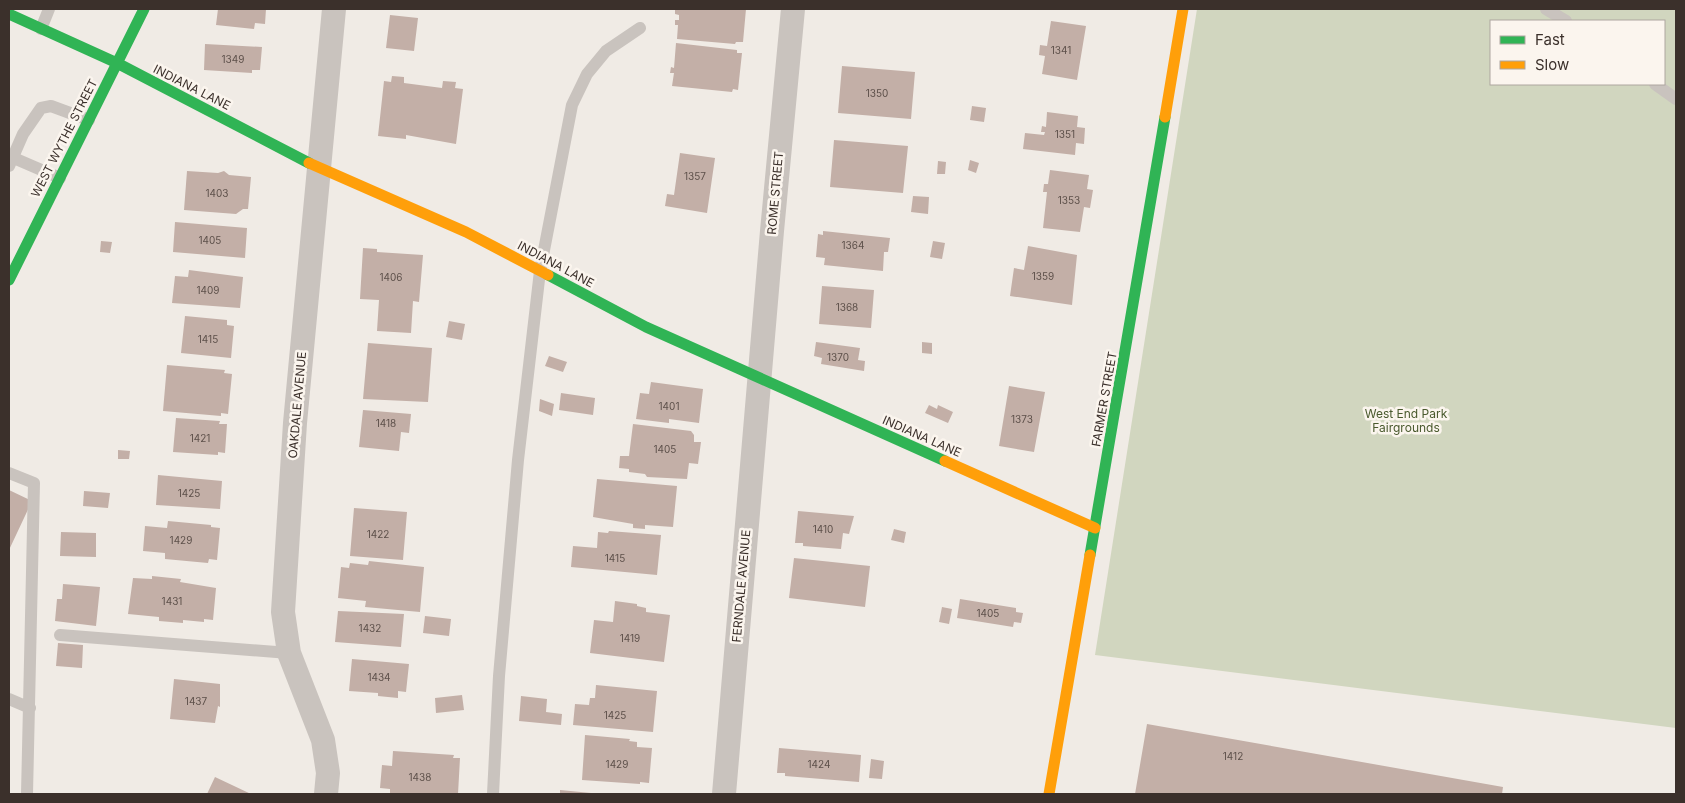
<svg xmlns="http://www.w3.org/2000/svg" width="1685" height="803" viewBox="0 0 1685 803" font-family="Inter,sans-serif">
	<rect width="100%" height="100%" fill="#f0ebe5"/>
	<path fill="#d1d6bf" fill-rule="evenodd" d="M1197 9H1676V728L1095 655ZM1491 21H1664V84H1491Z"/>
	<path fill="#c3afa7" d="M218 9H266L265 24 255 23 254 29 216 25Z
		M675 9H746L743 42H736L735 44 677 39 678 25H675V20H679V15L675 14Z
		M390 15 418 18 414 51 386 48Z
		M1051 21 1086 26 1077 80 1042 74 1045 56 1039 55 1040 45 1047 46Z
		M676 43 737 50V53H742L738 90 733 89 732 92 672 86 674 73H670L671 67 674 68Z
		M205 44 262 47 260 70H252V73L204 70Z
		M842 66 915 72 911 119 838 113Z
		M392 76 404 77V83L442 88 443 81 456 82 455 88 463 89 456 144 406 135V139L378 136 384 81 391 82Z
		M972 106 986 108 984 122 970 120Z
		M1047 112 1078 116 1077 127 1085 128 1084 144 1076 143 1075 155 1023 149 1025 133 1044 135 1045 132H1041L1042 126 1046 127Z
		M834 140 908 146 903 193 830 187Z
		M680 153 715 158 707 213 665 206 667 194 674 195Z
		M970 160 979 163 976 173 968 170Z
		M938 161 946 162 945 174H937Z
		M1050 170 1089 175 1087 189 1093 190 1090 208 1084 207 1080 232 1043 228 1047 192H1043L1044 184H1048Z
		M187 171 218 173 224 171 229 175 251 177 248 209H243L236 214 184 210Z
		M913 196 929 197 928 214 911 212Z
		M175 222 247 228 245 258 173 252Z
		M823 231 890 238 888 252H884L883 271 824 265 825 258 816 257 818 234 823 235Z
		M101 241 112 242 110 253 100 252Z
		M933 241 945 243 942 259 930 257Z
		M1028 246 1077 255 1072 305 1010 296 1014 268 1024 270Z
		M363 248 377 249V252L423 255 419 302 413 301 411 333 377 331 379 300 360 299Z
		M189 270 243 277 240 308 172 303 175 276 188 277Z
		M822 286 874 290 871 328 819 324Z
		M185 316 227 320V325L234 326 231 358 181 353Z
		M449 321 465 324 462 340 446 337Z
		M816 342 860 348 858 360 865 361 864 371 821 364 822 358 814 356Z
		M922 342 932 343V354L922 353Z
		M368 343 432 348 428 402 363 399Z
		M549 356 567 362 563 372 545 366Z
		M167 365 225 370 224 373 232 374 228 414 221 413V416L163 411Z
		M651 382 703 389 699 423 669 419V423L636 419 640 393 649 394Z
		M1009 386 1045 392 1034 452 999 446Z
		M561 393 595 398 593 415 559 410Z
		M540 399 554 404 552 416 539 411Z
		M929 405 937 409 938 405 953 412 948 423 925 413Z
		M363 410 411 414 409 433 401 432 399 451 359 447Z
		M176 418 220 421 219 424H227L225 453 218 452V455L173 452Z
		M633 424 691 431 694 435V442H701L698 464 689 463 687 479 647 477 645 474 629 472V469L619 468 620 456H629Z
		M118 450 130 451 129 459H118Z
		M158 475 222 481 220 509 156 505Z
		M597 479 677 486 673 527 645 525V529L633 528V524L593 517Z
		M9 490 32 501 9 550Z
		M84 491 110 493 108 508 83 506Z
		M354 508 407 512 403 560 350 556Z
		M798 511 854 516 849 534 843 533 841 549 803 546V543H795Z
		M168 521 211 525V527L220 528 217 560 209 559 208 563 165 559V553L143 551 145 526 167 528Z
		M894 529 906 532 904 543 891 540Z
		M609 531 661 535 657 575 571 567 573 546 597 548 598 532 608 533Z
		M61 532 96 533V557L60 556Z
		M794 558 870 566 865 607 789 598Z
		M369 561 424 567 420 612 365 607 366 601 338 598 341 567 349 568 350 563 368 565Z
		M152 576 181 579 180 582 216 588 213 620 204 619V622L183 620V623L159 621V617L128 614 133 578 152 579Z
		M63 584 100 587 96 626 55 621 57 599H62Z
		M960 599 1016 608V612L1023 613 1021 623 1014 622 1013 627 957 618Z
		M615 601 637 604V606L646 608V612L670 615 664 662 590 653 594 620 613 622Z
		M942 607 952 609 949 624 939 622Z
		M338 611 404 614 401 647 335 642Z
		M425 616 451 619 449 636 423 633Z
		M58 643 83 645 82 668 56 666Z
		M352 659 409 664 406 692 398 691V698L378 696V693L349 691Z
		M174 679 220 684V707L218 706 215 723 170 719Z
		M596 685 657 691 653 732 573 725 575 704 589 705 590 698H595Z
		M462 695 464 710 436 713 435 698Z
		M521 696 547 699 546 712 562 714 561 725 519 721Z
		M1147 724 1503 787 1502 794H1135Z
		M585 735 630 739 629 741 637 742V747L652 748 649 783 640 782V784L582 780Z
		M779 748 861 755 859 782 785 776V773H777Z
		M393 751 454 755 453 758H460L458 794H390V789L380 788 382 765 392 766Z
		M871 759 884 761 882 779 869 778Z
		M215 777 251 794H207Z
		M560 790 591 793V794H560Z"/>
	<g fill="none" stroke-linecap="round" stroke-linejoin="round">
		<path stroke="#c9c3be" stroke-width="12" d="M1546 9 1566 21
			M41 29 49 9
			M1655 84 1676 99
			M9 156 60 178
			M9 166 23 134 41 108 51 106 89 120
			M9 473 34 483 27 794
			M60 635 289 653
			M9 699 30 708
			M493 794 499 676 518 460 540 271 572 105 587 74 606 51 640 28"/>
		<path stroke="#c9c3be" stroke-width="24" d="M326 794 328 773 323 740 289 653 283 612 295 423 334 9
			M724 794 772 231 793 9"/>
		<path stroke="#30b455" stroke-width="11" d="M9 14 117 63 309 163
			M548 275 646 327 945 461
			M9 280 144 9
			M1090 555 1165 117"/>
		<path stroke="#ff9f0a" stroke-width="11" d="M1165 117 1183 9
			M309 163 466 232 548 275
			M945 461 1095 528
			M1049 794 1090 555"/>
	</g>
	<g text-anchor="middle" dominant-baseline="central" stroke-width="5" stroke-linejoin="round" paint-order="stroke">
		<g font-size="10" fill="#5d504a">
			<text x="1061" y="50">1341</text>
			<text x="233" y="59">1349</text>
			<text x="877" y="93">1350</text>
			<text x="1065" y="134">1351</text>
			<text x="695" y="176">1357</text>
			<text x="217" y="193">1403</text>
			<text x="1069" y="200">1353</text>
			<text x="210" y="240">1405</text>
			<text x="853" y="245">1364</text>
			<text x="1043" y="276">1359</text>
			<text x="391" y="277">1406</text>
			<text x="208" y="290">1409</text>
			<text x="847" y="307">1368</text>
			<text x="208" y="339">1415</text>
			<text x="838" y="357">1370</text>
			<text x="669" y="406">1401</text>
			<text x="1022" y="419">1373</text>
			<text x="386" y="423">1418</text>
			<text x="200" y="438">1421</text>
			<text x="665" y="449">1405</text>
			<text x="189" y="493">1425</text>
			<text x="823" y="529">1410</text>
			<text x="378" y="534">1422</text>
			<text x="181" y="540">1429</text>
			<text x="615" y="558">1415</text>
			<text x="172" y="601">1431</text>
			<text x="988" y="613">1405</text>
			<text x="370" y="628">1432</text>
			<text x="630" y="638">1419</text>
			<text x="379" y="677">1434</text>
			<text x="196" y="701">1437</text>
			<text x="615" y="715">1425</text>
			<text x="1233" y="756">1412</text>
			<text x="617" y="764">1429</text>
			<text x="819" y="764">1424</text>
			<text x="420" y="777">1438</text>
		</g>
		<g font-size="12" fill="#3b302b" stroke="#fbf5ee">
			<text transform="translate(192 87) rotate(27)">INDIANA LANE</text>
			<text transform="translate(64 138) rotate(-63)">WEST WYTHE STREET</text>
			<text transform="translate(775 193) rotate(-85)">ROME STREET</text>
			<text transform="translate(556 264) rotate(28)">INDIANA LANE</text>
			<text transform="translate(1104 399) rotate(-80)">FARMER STREET</text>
			<text transform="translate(297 405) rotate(-85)">OAKDALE AVENUE</text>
			<text transform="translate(922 436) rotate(24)">INDIANA LANE</text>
			<text transform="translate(741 586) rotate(-85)">FERNDALE AVENUE</text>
		</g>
		<g font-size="12" fill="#4a5a2e" stroke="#fbf5ee">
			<text x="1406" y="413">West End Park<tspan x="1406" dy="14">Fairgrounds</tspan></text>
		</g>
	</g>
	<rect width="1685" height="803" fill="none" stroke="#3b302b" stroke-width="20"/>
	<rect x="1490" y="20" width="175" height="65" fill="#fbf5ee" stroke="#aea6a0"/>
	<rect x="1500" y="36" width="25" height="8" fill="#30b455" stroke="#aea6a0"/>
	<text x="1535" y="45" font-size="15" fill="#3b302b">Fast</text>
	<rect x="1500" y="61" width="25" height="8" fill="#ff9f0a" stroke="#aea6a0"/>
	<text x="1535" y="70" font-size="15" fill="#3b302b">Slow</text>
</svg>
